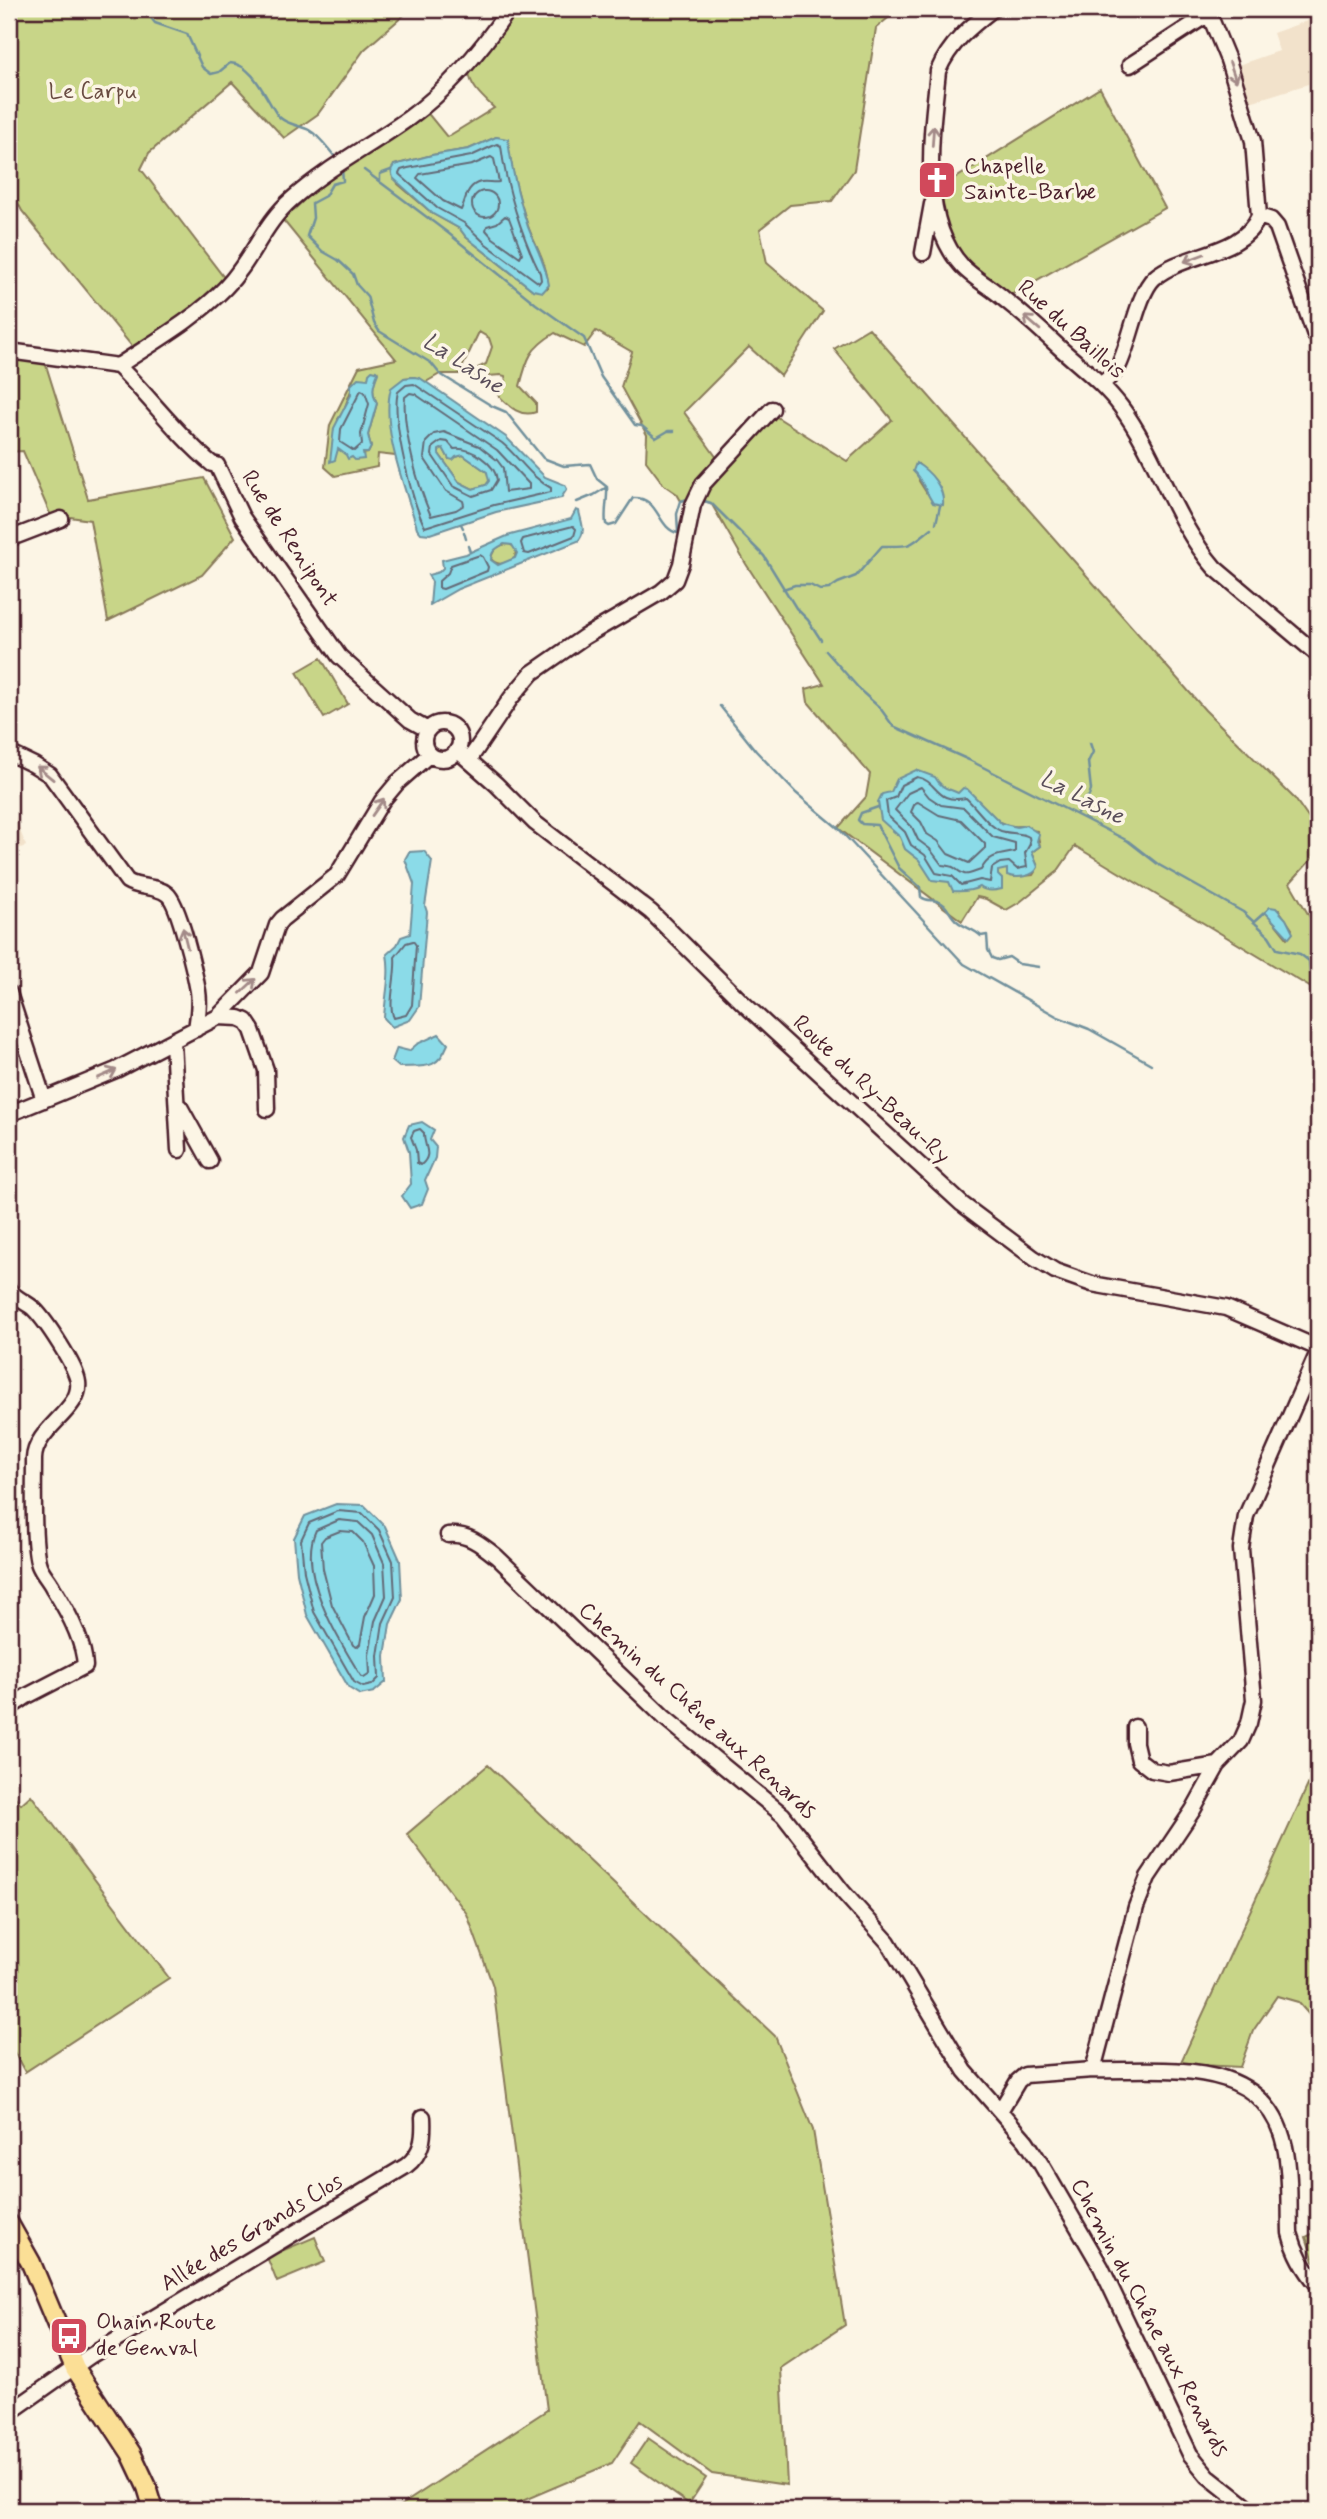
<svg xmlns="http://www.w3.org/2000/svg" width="1327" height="2519" viewBox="0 0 1327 2519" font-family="Mynerve,sans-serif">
	<rect width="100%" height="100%" fill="#fcf5e5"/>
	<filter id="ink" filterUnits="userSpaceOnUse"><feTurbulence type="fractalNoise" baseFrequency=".0143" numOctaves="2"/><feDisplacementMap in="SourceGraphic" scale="14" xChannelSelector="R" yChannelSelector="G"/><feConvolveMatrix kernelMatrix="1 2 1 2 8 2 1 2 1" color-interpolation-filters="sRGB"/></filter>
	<g filter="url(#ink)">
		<path fill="#f2e2cb" d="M1318 17V81L1250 102 1238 65 1279 51 1273 33Z
			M9 801 26 846 9 852Z"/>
		<path fill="#c8d588" stroke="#897a5a" stroke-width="2" fill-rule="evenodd" d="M9 9H411L364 50 318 114 284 138 232 82 149 153 141 169 225 279 197 305 134 349 22 211 9 186Z
			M523 9H899L876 28 854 170 832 201 790 205 760 229 767 263 823 311 781 376 749 347 684 412 717 458 764 409 847 461 892 420 834 349 869 328 1205 710 1295 799 1318 832V852L1290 883 1318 931V992L1075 846 1057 872 1020 902 1006 910 986 899 977 897 962 921 838 828 866 797 870 774 808 702 806 689 824 684 746 564 711 503 691 498 681 501 677 494 664 485 646 461 647 435 621 387 632 352 596 331 584 347 555 333C530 348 527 358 520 386L536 403V412C520 418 509 406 498 395L506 381 505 376 501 375 475 377 473 374 474 370 486 364 492 347 489 338 479 332 459 374H440L426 382 414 377 404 378 389 417 396 456 378 454 377 467 335 476 325 467 330 425 359 367 396 359 283 220 324 181 426 111 447 137 494 108C484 98 470 87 469 72L509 21ZM496 137 508 140C510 168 519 198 528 226 535 246 549 267 548 288L533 290 466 237 460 229 433 214 398 184 394 165 432 155 469 149ZM377 373C373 385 371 392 377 403L368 435 371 447 368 453 352 456 338 449 336 451 338 419 343 412 353 385 355 382 368 379ZM919 465 933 479 926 492 919 481ZM994 818C1004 826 1014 828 1026 825L1030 830 1037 831 1040 846 1032 852 1038 867 1033 875 1014 877 1007 868 1002 869ZM1268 909 1279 910 1292 929 1287 938 1266 912Z
			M1100 88 1165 208 1007 297 968 265 945 227 940 188Z
			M9 356 44 359 88 499 204 478 235 537 202 575 108 621 90 520 50 514 23 451 9 452Z
			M443 447 449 459 463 455 487 472 490 480 486 485 473 489 459 482 439 454V450Z
			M509 544 516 548 515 558C506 562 499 568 491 559 492 550 499 544 509 544Z
			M321 658 348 704 324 718 297 672Z
			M1318 1763V2025L1298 2002 1277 1996 1253 2031 1240 2067 1180 2064Z
			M488 1765 775 2036 813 2130 845 2325 781 2368 787 2485 712 2474 640 2421 612 2463 501 2510H394L547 2410 493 1986 467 1914 407 1834Z
			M9 1790 21 1804 31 1795 169 1978 25 2072 9 2043Z
			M1318 2231V2265L1314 2261 1306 2237Z
			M315 2237 325 2262 277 2282 267 2257Z
			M648 2438 706 2478 689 2504 631 2463Z"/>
		<path fill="#8bdbe8" stroke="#71909c" stroke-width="2" fill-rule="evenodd" d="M496 137 508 139C511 168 519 199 528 227 535 246 546 264 549 285L543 292 533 290 466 237 460 229 433 214 393 178 391 170 394 165 432 155 469 149Z
			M372 370 376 371 378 373C373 385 371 392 377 403L368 435 371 447 368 453H363L364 459 355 460 352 457 348 459 346 455 338 449 335 460 330 462 334 428 351 395V385L358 378 368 379 369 373Z
			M414 377 420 378 506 437 545 477 565 485 567 489 561 498 496 512 430 534 421 533 417 528C406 489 380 428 391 388L404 378ZM443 448 449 459 453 460 456 457 463 455 487 472 489 481 486 485 473 489 459 482 439 454V450Z
			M916 463C930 471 945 488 943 505L933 503C926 493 922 479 913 471Z
			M576 510 579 511C581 522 587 532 578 541L458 589 430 605 432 582 428 575 439 572 443 568 442 560 466 554 507 536 571 519ZM504 544 512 545 517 553 515 558 498 565 491 560C491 550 497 548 504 544Z
			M916 770 935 777C941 788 947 788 958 793L963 788 967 789 1001 823 1017 827 1026 825C1027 826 1038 833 1039 834L1037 841 1040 846 1032 852 1038 867C1034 877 1016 879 1007 875V869L998 871V875L1002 879V889C994 891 986 892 980 887 971 891 963 892 953 891L949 882 932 880 919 860 905 849 900 837 881 820 878 802 882 794 891 792 897 779Z
			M424 851 432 861 425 906 427 912 419 1007 410 1020 392 1027 384 1018C385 996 391 976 387 954L397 945 401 937 410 934 414 884 405 859 409 852Z
			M1270 907 1276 908 1286 919 1293 933 1289 938 1265 912Z
			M439 1034 448 1044C437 1071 425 1066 399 1067L392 1061 397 1048 409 1051 417 1044Z
			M422 1122 434 1130 430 1140 436 1147 435 1158 425 1180 428 1189 422 1204 410 1208 402 1196 411 1184 409 1152 404 1137 409 1125Z
			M336 1504 364 1505 385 1526 400 1560 402 1599 390 1624 385 1656 386 1682 374 1692 360 1695 349 1688 307 1615 297 1573 294 1538 305 1516Z"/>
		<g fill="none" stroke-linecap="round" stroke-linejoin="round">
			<path stroke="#646a77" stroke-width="2" d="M497 144 501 146C506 187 522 237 540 273L541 280 539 283 486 244 464 223 437 208 399 174 401 170 408 168 471 156Z
				M491 157 494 159 499 182C493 183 487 181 481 182 466 185 466 200 461 210L443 201 417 178 420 174 472 165Z
				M472 204a13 13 0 1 1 26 0a13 13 0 1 1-26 0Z
				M505 216 509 218 522 253 520 257 493 238 486 230 487 226 497 223Z
				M414 384 502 443C520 458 530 477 551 488V492L494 505 425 527C412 502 391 418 398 392L406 385Z
				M361 390 365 392 369 404 361 434 362 444 354 451 340 442 341 429Z
				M410 393 415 394 497 450 529 484V489L505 492 503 468 497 460 479 446 444 432 434 434 426 442 424 458 446 491 463 501 464 505 456 510 431 516C418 486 402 429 405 397Z
				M441 441 448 442 454 449C471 447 495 463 497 480L491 490 473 496 453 486 432 455 433 447Z
				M573 526 576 529 574 536 529 554 524 553 521 543 523 539Z
				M480 555 483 557 488 567 487 571 443 589 439 588V581L448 573 451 565Z
				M917 777C939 781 934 804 966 798 977 808 987 825 1001 831 1010 834 1021 832 1029 837L1030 844 1025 853 1027 867 1017 869 1009 862 1000 863 992 868 990 882 980 880 961 885 952 876 936 873 925 855 911 845 905 832 888 816 886 801 896 797 901 785Z
				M921 787 929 797 941 805 964 808 993 837 1015 843V852C1000 855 989 854 981 870 976 871 968 876 964 874 954 870 958 866 942 865L930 849 918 840 912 827 895 810 908 793Z
				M918 802 939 815 961 820 985 844V848L969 863 948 854 938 841 927 834 921 822 911 812 915 803Z
				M413 941 416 945 412 1005 406 1015 394 1018C387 1005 397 976 395 957L406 943Z
				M420 1129 424 1133C423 1146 434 1154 421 1165L417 1163 416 1150 411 1137 414 1131Z
				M338 1511 362 1513 379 1530 393 1561 395 1597 383 1623 378 1656 379 1678 372 1685 363 1687 354 1682 314 1612 304 1572 301 1540 309 1523Z
				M339 1520 358 1522 372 1535 384 1563 386 1596 375 1621 369 1655 370 1674 364 1678 361 1676C339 1641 296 1572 316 1530Z
				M340 1531 353 1532 363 1542 374 1566 375 1594 365 1617 360 1644 357 1647 353 1645 332 1605 323 1569 321 1542 325 1537Z"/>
			<path stroke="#71909c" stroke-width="2.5" d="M144 9 155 23 187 34 202 67 211 74 219 72 230 63C253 64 265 97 276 113 283 124 299 125 309 130 320 136 328 149 336 158
				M342 169 343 181 332 184 325 196 312 203 313 218 307 236 322 251 338 260 353 274 357 285 367 296 374 323 379 331 431 363 440 374 492 406 506 412 543 458 564 466 590 464 597 479 607 487C608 499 604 511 606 524L609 526 616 524 633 498C659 496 657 529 678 533L677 514 681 501 691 498
				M364 170 448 233 536 304 584 338 601 377 635 425 642 426 656 438 668 431H674
				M380 181V174L391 170
				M701 500 711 503 764 556 796 608 808 620 821 640
				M577 502 594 495 607 487
				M936 523 940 506
				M461 524 463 528
				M464 532 466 539
				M468 546 470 552
				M783 589 795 585H810L820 590 829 589 838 583 856 576 882 546C912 546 907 548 932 528
				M826 651 862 692 880 708 893 726 969 760 1128 841 1159 865 1243 912 1269 936 1277 949 1300 954 1309 961 1310 972 1318 979
				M720 706 756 751 796 793 838 828 964 964 1058 1017 1089 1029 1151 1064
				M878 807 861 813 858 820 862 824 877 825 899 868 920 887 921 897C928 902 931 899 937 901 946 903 948 911 953 917 960 927 973 928 981 936L987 935 988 950 992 958 998 960 1009 957 1019 964 1039 967
				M1077 813 1081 803 1089 796 1091 790 1088 762 1093 752 1090 743
				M1255 921 1265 912"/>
			<g stroke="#4a1f2b" stroke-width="19">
				<path id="minor" d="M993 9C970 27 950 43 938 71 932 130 918 218 962 266 974 279 991 287 1004 299 1023 314 1042 331 1060 348 1081 367 1104 384 1121 407 1158 457 1173 520 1215 568L1318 655
					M1130 65 1210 13
					M1259 216 1271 220 1277 227 1315 335 1318 338
					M923 253 932 204
					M9 351 118 366C154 342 195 319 225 288 252 261 263 224 292 199 328 167 370 146 409 118 449 89 482 49 509 9
					M118 366C151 398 177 435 212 464L217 465 242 517 339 656 410 720 428 730
					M1102 384C1107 379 1113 375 1117 369 1130 346 1137 294 1154 278 1184 252 1242 256 1259 216L1253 141 1228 60 1207 9
					M9 539 61 519
					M424 741a18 18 0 1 1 36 0a18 18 0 1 1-36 0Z
					M457 750 496 784 535 823 651 912 742 1002 962 1204 1034 1258 1055 1271 1092 1284 1226 1308 1318 1348
					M9 753 34 765 50 775 127 881C139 889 156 885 167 894 179 903 195 974 198 991 200 1004 198 1016 196 1029
					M469 760 511 698 532 673 584 637 661 592 675 580 681 564 693 505 703 484 772 409
					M9 993 44 1100
					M218 1017 239 1018 246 1021 252 1030 266 1070 267 1109
					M173 1042 179 1150
					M180 1107 210 1161
					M9 1114 116 1070 218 1017 261 973 277 925 282 919 337 875 382 801 397 783 430 754
					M9 1290C16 1299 26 1302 34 1309 46 1321 76 1366 78 1382 82 1410 35 1428 34 1459 34 1482 32 1545 39 1565 42 1573 49 1580 53 1588 67 1610 84 1640 85 1666L27 1696 9 1708
					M448 1535C468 1533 482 1545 497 1557L665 1718 783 1815 843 1892 888 1942 965 2071 1026 2141 1041 2164 1101 2267 1190 2454 1208 2476 1251 2510
					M1135 1727V1743L1139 1760 1152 1770 1169 1773 1218 1765 1241 1741 1249 1723 1254 1700 1241 1549 1246 1516 1318 1352
					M1093 2070C1165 2072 1265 2054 1285 2147 1291 2175 1289 2205 1290 2233 1295 2252 1305 2270 1318 2285
					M1000 2111 1018 2081 1025 2075 1093 2070 1136 1907 1148 1877 1193 1810 1218 1765
					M9 2413 90 2356 406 2166C423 2153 424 2137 423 2117"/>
			</g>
			<g stroke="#4a1f2b" stroke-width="23">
				<path id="major" d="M9 2224 31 2263 75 2368 131 2453 147 2487 154 2510"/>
			</g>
			<use href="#minor" stroke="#fcf5e5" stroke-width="14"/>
			<use href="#major" stroke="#fbdf96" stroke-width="18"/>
		</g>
		<defs><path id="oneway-shaft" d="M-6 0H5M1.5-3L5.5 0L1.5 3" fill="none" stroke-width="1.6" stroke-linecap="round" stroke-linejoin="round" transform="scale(1.75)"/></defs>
		<g stroke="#a38a88">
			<use href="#oneway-shaft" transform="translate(1233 72) rotate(71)"/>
			<use href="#oneway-shaft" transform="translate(933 136) rotate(-86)"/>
			<use href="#oneway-shaft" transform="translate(1194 258) rotate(159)"/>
			<use href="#oneway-shaft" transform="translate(1032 323) rotate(-139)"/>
			<use href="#oneway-shaft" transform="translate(45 773) rotate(-141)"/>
			<use href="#oneway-shaft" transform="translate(378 807) rotate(-55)"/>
			<use href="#oneway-shaft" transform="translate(185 938) rotate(-104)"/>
			<use href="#oneway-shaft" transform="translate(248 986) rotate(-43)"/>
			<use href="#oneway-shaft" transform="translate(107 1074) rotate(-24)"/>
		</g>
	</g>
	<defs>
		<g id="church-square" transform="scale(2.0125)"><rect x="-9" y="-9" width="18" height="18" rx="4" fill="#d1495b" stroke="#fcf5e5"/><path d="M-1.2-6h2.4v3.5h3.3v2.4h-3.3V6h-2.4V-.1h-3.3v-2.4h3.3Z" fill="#fff"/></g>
		<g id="bus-square" transform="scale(2.0125)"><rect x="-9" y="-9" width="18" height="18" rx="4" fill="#d1495b" stroke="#fcf5e5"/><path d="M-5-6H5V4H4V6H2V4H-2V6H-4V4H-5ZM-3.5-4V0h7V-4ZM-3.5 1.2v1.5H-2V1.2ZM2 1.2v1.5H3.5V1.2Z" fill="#fff"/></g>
	</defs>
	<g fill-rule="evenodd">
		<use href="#church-square" x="937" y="180"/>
		<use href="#bus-square" x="69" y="2336"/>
	</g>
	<g text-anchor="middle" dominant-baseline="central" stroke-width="7" stroke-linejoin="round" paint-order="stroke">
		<g font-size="23" fill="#6a4c42" stroke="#fcf5e5">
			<text x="93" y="92">Le Carpu</text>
		</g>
		<g font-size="23" fill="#4a1f2b" stroke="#fcf5e5" text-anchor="start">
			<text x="964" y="167">Chapelle<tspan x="964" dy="26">Sainte-Barbe</tspan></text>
			<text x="96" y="2323">Ohain Route<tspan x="96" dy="26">de Genval</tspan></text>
		</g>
		<g font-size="23" fill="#4a1f2b" stroke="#fcf5e5">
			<text transform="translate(1071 330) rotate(42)">Rue du Baillois</text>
			<text transform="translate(289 539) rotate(57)">Rue de Renipont</text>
			<text transform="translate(871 1090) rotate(43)">Route du Ry-Beau-Ry</text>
			<text transform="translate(697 1711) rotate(42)">Chemin du Chêne aux Renards</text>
			<text transform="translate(252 2233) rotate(-31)">Allée des Grands Clos</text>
			<text transform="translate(1149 2318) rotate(62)">Chemin du Chêne aux Renards</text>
		</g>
		<g font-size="24" font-style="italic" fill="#5a4e5a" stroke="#fcf5e5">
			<text transform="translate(463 364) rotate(33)">La Lasne</text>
			<text transform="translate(1082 798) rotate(27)">La Lasne</text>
		</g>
	</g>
	<rect width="1327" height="2519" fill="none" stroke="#fcf5e5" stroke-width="35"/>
	<rect x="18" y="18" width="1292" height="2484" fill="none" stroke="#4a1f2b" stroke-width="2.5" filter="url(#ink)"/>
</svg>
